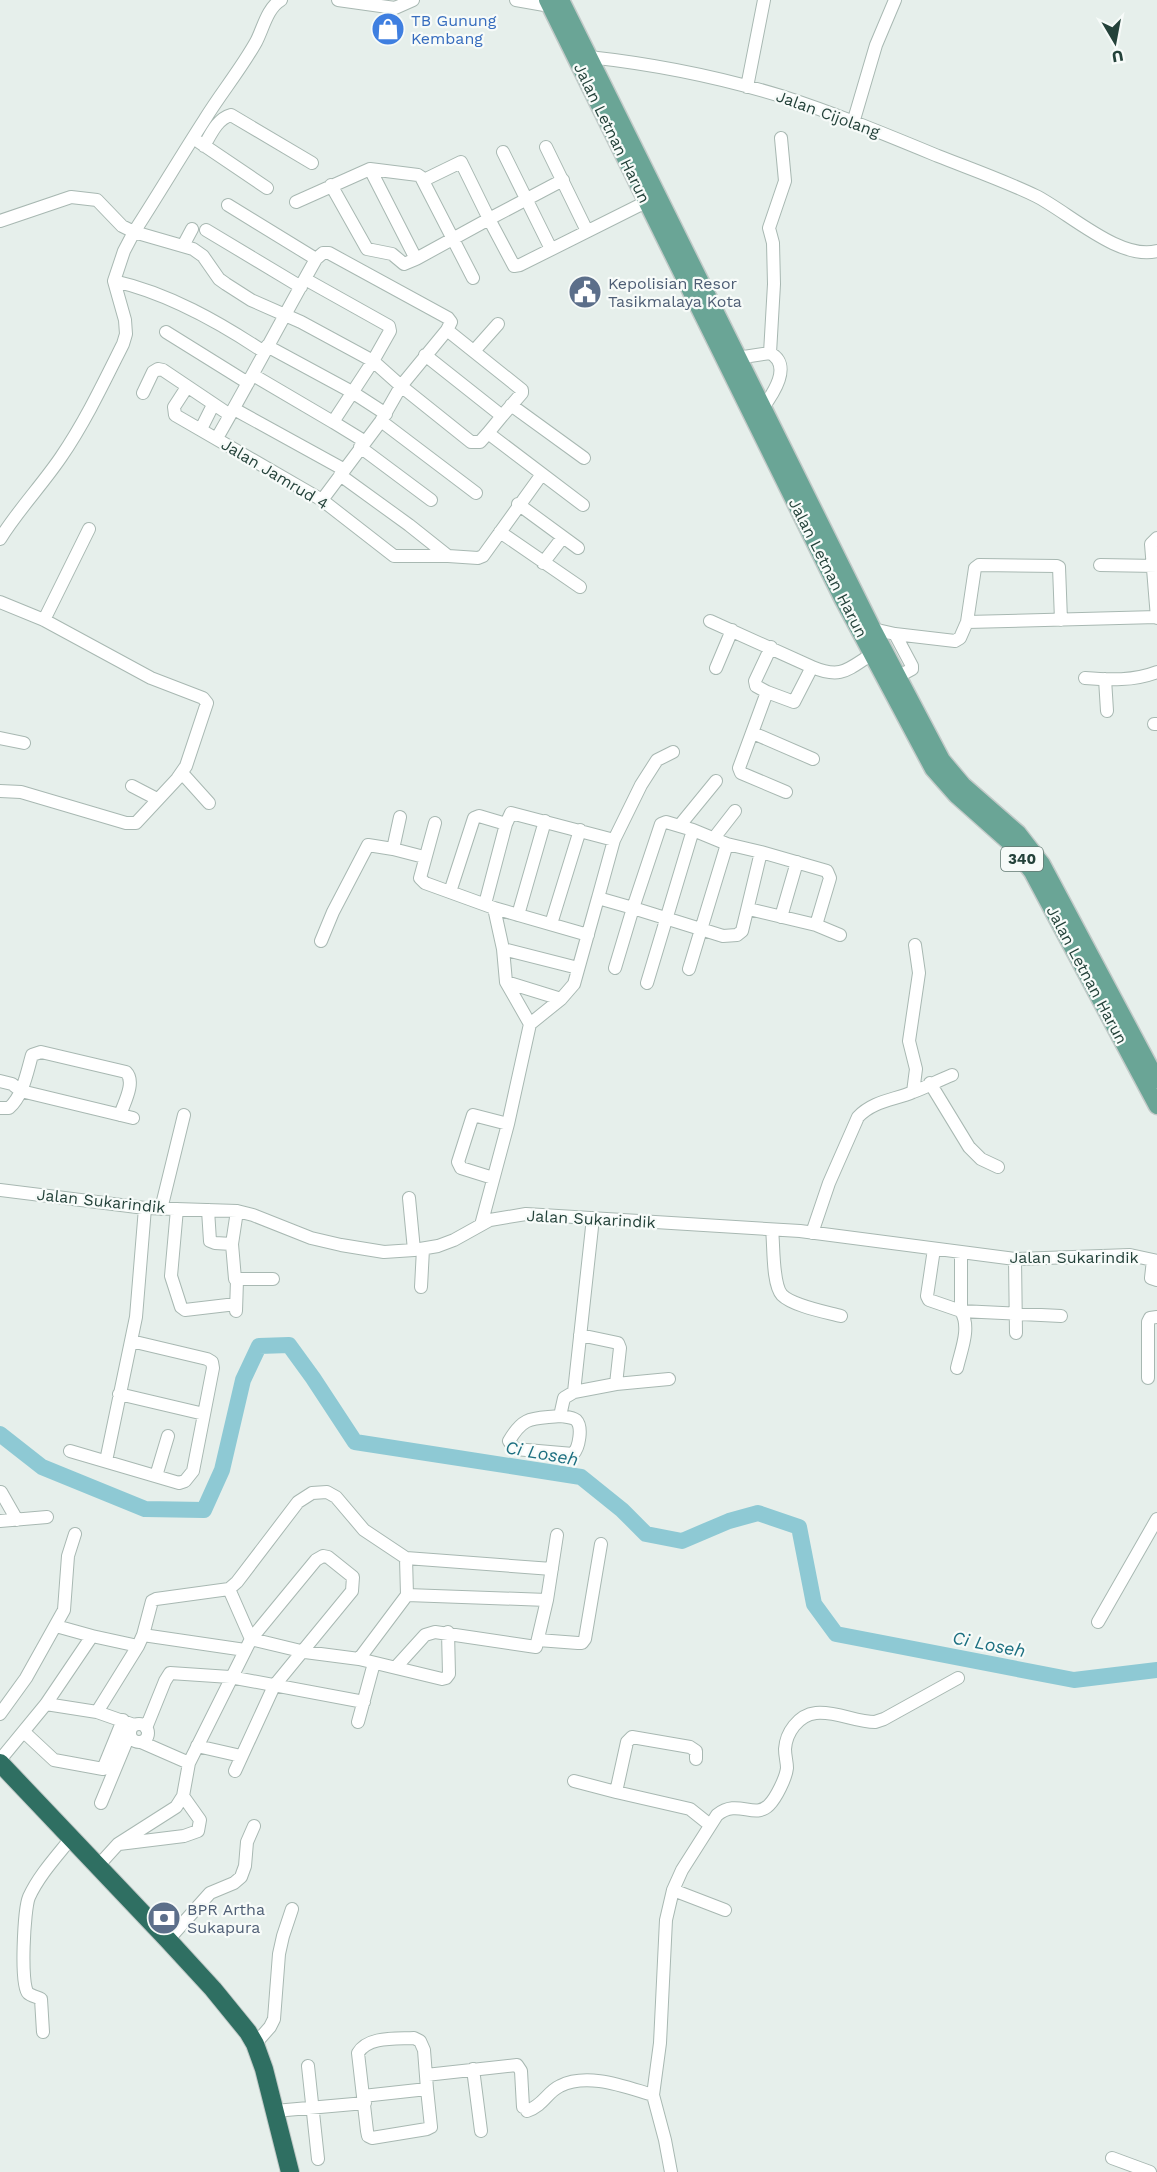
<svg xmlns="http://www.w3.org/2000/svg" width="1157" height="2172" viewBox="0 0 1157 2172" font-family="'Work Sans',sans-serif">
	<rect width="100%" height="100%" fill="#e6efeb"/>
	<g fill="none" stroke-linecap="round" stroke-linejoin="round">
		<path stroke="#8ec9d4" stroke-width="16" d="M0 1434 42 1467 145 1509 204 1510 222 1470 243 1380 259 1346 289 1345 313 1378 355 1442 581 1477 622 1510 646 1534 682 1541 729 1521 758 1513 799 1527 814 1604 836 1634 1074 1680 1157 1670"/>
		<g stroke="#a8b8b2" stroke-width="14">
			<path id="minor" d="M338 0 395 8 413 0
				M516 0 550 6
				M589 57C653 64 719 77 781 96 834 113 887 135 938 156 971 169 1005 181 1036 196 1068 212 1120 261 1157 251
				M747 87 764 0
				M853 123 876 45 895 0
				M199 142 267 188
				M204 146C211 134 217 119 231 115L312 163
				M546 147 587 231
				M503 152 551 249
				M370 169 418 175 421 177 473 278
				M424 180 461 162 489 219 563 180
				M331 185 367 249 392 254 404 264 416 259
				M296 202 370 169 416 259 489 219 514 266 520 265 646 202
				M228 205 316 259
				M0 221 71 197 97 200 122 226 134 232 193 249 203 256 219 279 226 284 251 300 301 322 373 361 401 386 471 442H480L488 433 583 505
				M206 230 301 287
				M184 244 192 229
				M305 279 389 326 390 331 373 361 333 422 364 441
				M114 281C168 293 219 322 264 352
				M447 330 522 390V393L502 416
				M166 332 248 383
				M267 346 352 392 386 414
				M474 351 498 324
				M770 353 774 284 773 243 769 228 785 181 781 138
				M425 355 502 416 488 433
				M737 358 770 353C793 365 773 394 762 409
				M253 375 333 422
				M187 387 174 407 175 415 322 500 394 556H448L409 525 340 475
				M143 393 153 372 158 369 163 370 230 415
				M511 405 584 458
				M234 409 343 469
				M381 421 476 493
				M201 429 213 405
				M217 438C251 379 282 319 316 259L323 253H329L448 318 451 322 447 330 401 386 381 421 322 500
				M360 447 431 500
				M518 504 578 548
				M500 532 580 587
				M1157 538 1151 544 1157 618
				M0 539C18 510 42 485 61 457 85 422 104 382 123 344L126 334 125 320 114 281 124 251 134 232C158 195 181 156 205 119 221 93 241 69 256 42 263 29 267 8 281 0
				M448 556 478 558 483 556 542 474
				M543 563 563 537
				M1100 565 1157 566
				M0 602 44 620 151 678 203 698 207 703 186 766 177 779 136 823H126L21 792 0 791
				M44 620 89 529
				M710 621 812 667
				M967 622 975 568 979 565 1057 566 1059 567 1061 620
				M868 630 873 629 895 634 955 641 960 638 967 622 1157 617
				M895 634 912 666V669L899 676
				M716 668 732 630
				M1085 678C1109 680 1134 681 1157 672
				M1105 679 1107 711
				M767 692 756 686 755 681 771 647
				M1154 724H1157
				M753 733 813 759
				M0 738 24 743
				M182 773 209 803
				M132 786 157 799
				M786 792 741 773 739 768 767 692 794 702 812 667C841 679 847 670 872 654
				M435 823 420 878 425 883 494 908 503 949 506 982 530 1024
				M680 825 716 781
				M714 838 735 811
				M393 849 400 817
				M450 892 474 818 479 816 506 824
				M598 898 614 840 641 785 657 760 673 752
				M485 904 506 824 511 813 614 840
				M494 908 588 935
				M749 909 816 925 830 878 827 871 761 852
				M518 915 545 821
				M781 917 797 862
				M551 924 580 830
				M816 925 840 935
				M321 941 333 912 368 845 393 849 424 857
				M503 949 578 968
				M615 968 633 908 723 936 737 935 742 931 761 852 727 844
				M506 982 561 999
				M647 983 693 830
				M0 1081 12 1084 21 1091 133 1118
				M930 1083 969 1147 981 1159 998 1167
				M913 1092 916 1069 909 1041 919 973 915 945
				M0 1108H9C23 1096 27 1072 32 1055L41 1052 126 1072C136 1082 124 1103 120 1115
				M493 1178 461 1168 458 1162 473 1115 508 1124
				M0 1190 145 1208 237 1211 253 1215 311 1238 341 1245 384 1252 414 1250 438 1246 454 1240 490 1220 526 1214 800 1231 1015 1259 1130 1255 1157 1261
				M409 1198 414 1250
				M161 1209 184 1115
				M177 1209 171 1276 181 1307 185 1310 236 1304
				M208 1210 210 1241 215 1243 232 1244
				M237 1211 232 1244 235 1279H273
				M593 1218 574 1392 616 1384 669 1379
				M481 1225 508 1124 530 1024 561 999 574 984 598 898 633 908 661 824 666 822 693 830 727 844 689 969
				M772 1230C774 1245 772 1284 782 1295 793 1306 826 1312 841 1316
				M812 1233 829 1183 858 1117C873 1101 894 1100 913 1092 927 1087 939 1080 952 1075
				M934 1249 927 1296 929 1300 961 1311 1061 1316
				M1015 1259 1016 1333
				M1153 1260 1151 1278 1157 1280
				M421 1287 423 1249
				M236 1311 237 1280
				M580 1335 618 1343 620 1348 616 1384
				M957 1368C961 1350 971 1328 961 1311V1252
				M1148 1378V1322L1150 1318 1157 1317
				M119 1394 204 1414
				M560 1416C565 1417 572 1417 576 1420 583 1427 579 1448 573 1454L515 1449 509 1441C524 1415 533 1419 560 1416L564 1398 574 1392
				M70 1451 179 1483 185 1481 193 1471 213 1368 212 1362 207 1359 131 1341
				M106 1461 136 1317 145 1208
				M156 1476 168 1436
				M1 1492 17 1520
				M0 1521 47 1517
				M229 1589 251 1639 305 1652 359 1659 407 1595 406 1558
				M407 1595 547 1600
				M1098 1622 1157 1519
				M56 1626 92 1636
				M143 1635 245 1650
				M538 1640 578 1643H582L585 1639 601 1544
				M359 1659 442 1679 446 1678 449 1674 448 1632
				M396 1667 425 1635 435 1632 536 1647 547 1600 557 1535
				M46 1704 97 1712 134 1725
				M97 1712 138 1646 143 1635 152 1601 156 1599 229 1589 237 1582 298 1502 312 1493 327 1492 336 1497 364 1530 406 1558 552 1569
				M0 1714 26 1678 64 1610 68 1556 75 1534
				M358 1722 374 1663
				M130 1733a9 9 0 1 1 18 0a9 9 0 1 1-18 0Z
				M146 1728 165 1681 170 1673 230 1677 364 1702
				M24 1732 54 1760 103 1769 123 1720
				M141 1742 189 1763
				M197 1746 241 1756
				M696 1759V1751L690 1747 632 1737 627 1742 616 1792 690 1809 710 1825
				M0 1760 46 1704 92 1636 138 1646
				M574 1781 616 1792
				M101 1803 130 1733
				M119 1844 184 1836 198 1831 200 1820 183 1796
				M98 1866 118 1844 176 1807 183 1796 189 1763 251 1639 316 1560 323 1556 328 1557 353 1577 352 1591 274 1686 235 1771
				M673 1890 725 1910
				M168 1940 210 1893 234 1883 241 1877 245 1866 247 1842 254 1826
				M43 2032 41 1999C38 1997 31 1996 28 1993 20 1986 24 1909 29 1897 39 1875 57 1856 72 1837
				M255 2044 270 2027 274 2019 279 1954 283 1936 292 1909
				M308 2066 318 2159
				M473 2069 481 2131
				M426 2075 517 2065 521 2071 523 2107
				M363 2096 427 2089 431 2127 427 2129 372 2138 368 2136 367 2131 358 2053C368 2036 396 2039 414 2038L420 2041 424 2050 427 2089
				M275 2111 365 2103
				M527 2111C544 2105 547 2092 560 2086 588 2072 625 2087 653 2095
				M1112 2158 1150 2172
				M671 2172 665 2140 653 2095 660 2043 666 1920 673 1890 682 1870 717 1815C738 1798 754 1820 769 1805 776 1798 786 1778 787 1768 787 1762 785 1756 785 1749 786 1733 798 1715 816 1713 836 1711 856 1722 875 1722L884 1719 958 1678"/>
		</g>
		<g stroke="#c2cac8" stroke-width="19">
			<path id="major" d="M547 0 842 598 933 769 956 795 1010 843 1032 872 1157 1106
				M561 0 873 629 942 760 963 785 1018 833 1042 864 1157 1080"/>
		</g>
		<g stroke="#c2cac8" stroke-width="20">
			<path id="highway" d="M0 1763 168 1940 213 1989 248 2032 255 2044 264 2069 290 2172"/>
		</g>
		<use href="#minor" stroke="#fff" stroke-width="12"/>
		<use href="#major" stroke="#6aa596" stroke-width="16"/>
		<use href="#highway" stroke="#2f6f62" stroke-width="18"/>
	</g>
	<defs>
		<g id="shop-disc" transform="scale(1.725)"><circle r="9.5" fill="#3f7fe0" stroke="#f7fbf9"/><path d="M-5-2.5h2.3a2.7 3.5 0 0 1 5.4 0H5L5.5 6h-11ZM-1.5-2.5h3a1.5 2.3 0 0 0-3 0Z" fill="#fff"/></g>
		<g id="civic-disc" transform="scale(1.725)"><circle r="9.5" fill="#5c6f8a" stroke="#f7fbf9"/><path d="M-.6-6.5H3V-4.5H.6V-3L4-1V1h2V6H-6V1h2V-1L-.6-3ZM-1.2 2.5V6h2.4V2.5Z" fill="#fff"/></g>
		<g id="bank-disc" transform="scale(1.725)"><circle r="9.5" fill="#5c6f8a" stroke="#f7fbf9"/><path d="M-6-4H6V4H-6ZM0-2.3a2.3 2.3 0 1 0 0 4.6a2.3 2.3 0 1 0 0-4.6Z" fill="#fff"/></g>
	</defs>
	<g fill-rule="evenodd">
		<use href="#shop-disc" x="388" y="29"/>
		<use href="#civic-disc" x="585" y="292"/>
		<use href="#bank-disc" x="164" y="1918"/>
	</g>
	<g text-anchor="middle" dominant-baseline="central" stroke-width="4.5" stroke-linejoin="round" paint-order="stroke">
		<rect fill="#f7fbf9" stroke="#637a73" stroke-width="1.5" x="1001" y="847" width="42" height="24" rx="4.5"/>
		<g font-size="15" font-weight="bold" fill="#24423a">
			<text x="1022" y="859">340</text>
		</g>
		<g font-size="16" fill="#366cbe" stroke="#f7fbf9" text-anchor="start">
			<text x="411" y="20">TB Gunung<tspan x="411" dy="18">Kembang</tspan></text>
		</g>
		<g font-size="16" fill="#24423a" stroke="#f7fbf9">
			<text transform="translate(828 114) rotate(20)">Jalan Cijolang</text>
			<text transform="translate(612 133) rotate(64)">Jalan Letnan Harun</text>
			<text transform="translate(275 474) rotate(31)">Jalan Jamrud 4</text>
			<text transform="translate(828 568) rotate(63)">Jalan Letnan Harun</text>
			<text transform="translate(1087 975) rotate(62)">Jalan Letnan Harun</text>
			<text transform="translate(101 1201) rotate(6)">Jalan Sukarindik</text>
			<text transform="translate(591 1219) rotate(3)">Jalan Sukarindik</text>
			<text x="1074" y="1257">Jalan Sukarindik</text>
		</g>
		<g font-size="16" fill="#4e5e75" stroke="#f7fbf9" text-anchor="start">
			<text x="608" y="283">Kepolisian Resor<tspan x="608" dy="18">Tasikmalaya Kota</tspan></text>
			<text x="187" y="1909">BPR Artha<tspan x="187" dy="18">Sukapura</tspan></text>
		</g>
		<g font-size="18" font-style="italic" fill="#1c6f80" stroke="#f7fbf9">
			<text transform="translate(542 1453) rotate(10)">Ci Loseh</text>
			<text transform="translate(989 1644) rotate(11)">Ci Loseh</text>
		</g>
	</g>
	<g transform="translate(1115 42) rotate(170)" stroke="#f7fbf9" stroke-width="4.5" paint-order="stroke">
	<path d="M0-4.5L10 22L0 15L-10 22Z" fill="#24423a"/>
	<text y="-9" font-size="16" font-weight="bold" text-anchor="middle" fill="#24423a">U</text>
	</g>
</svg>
